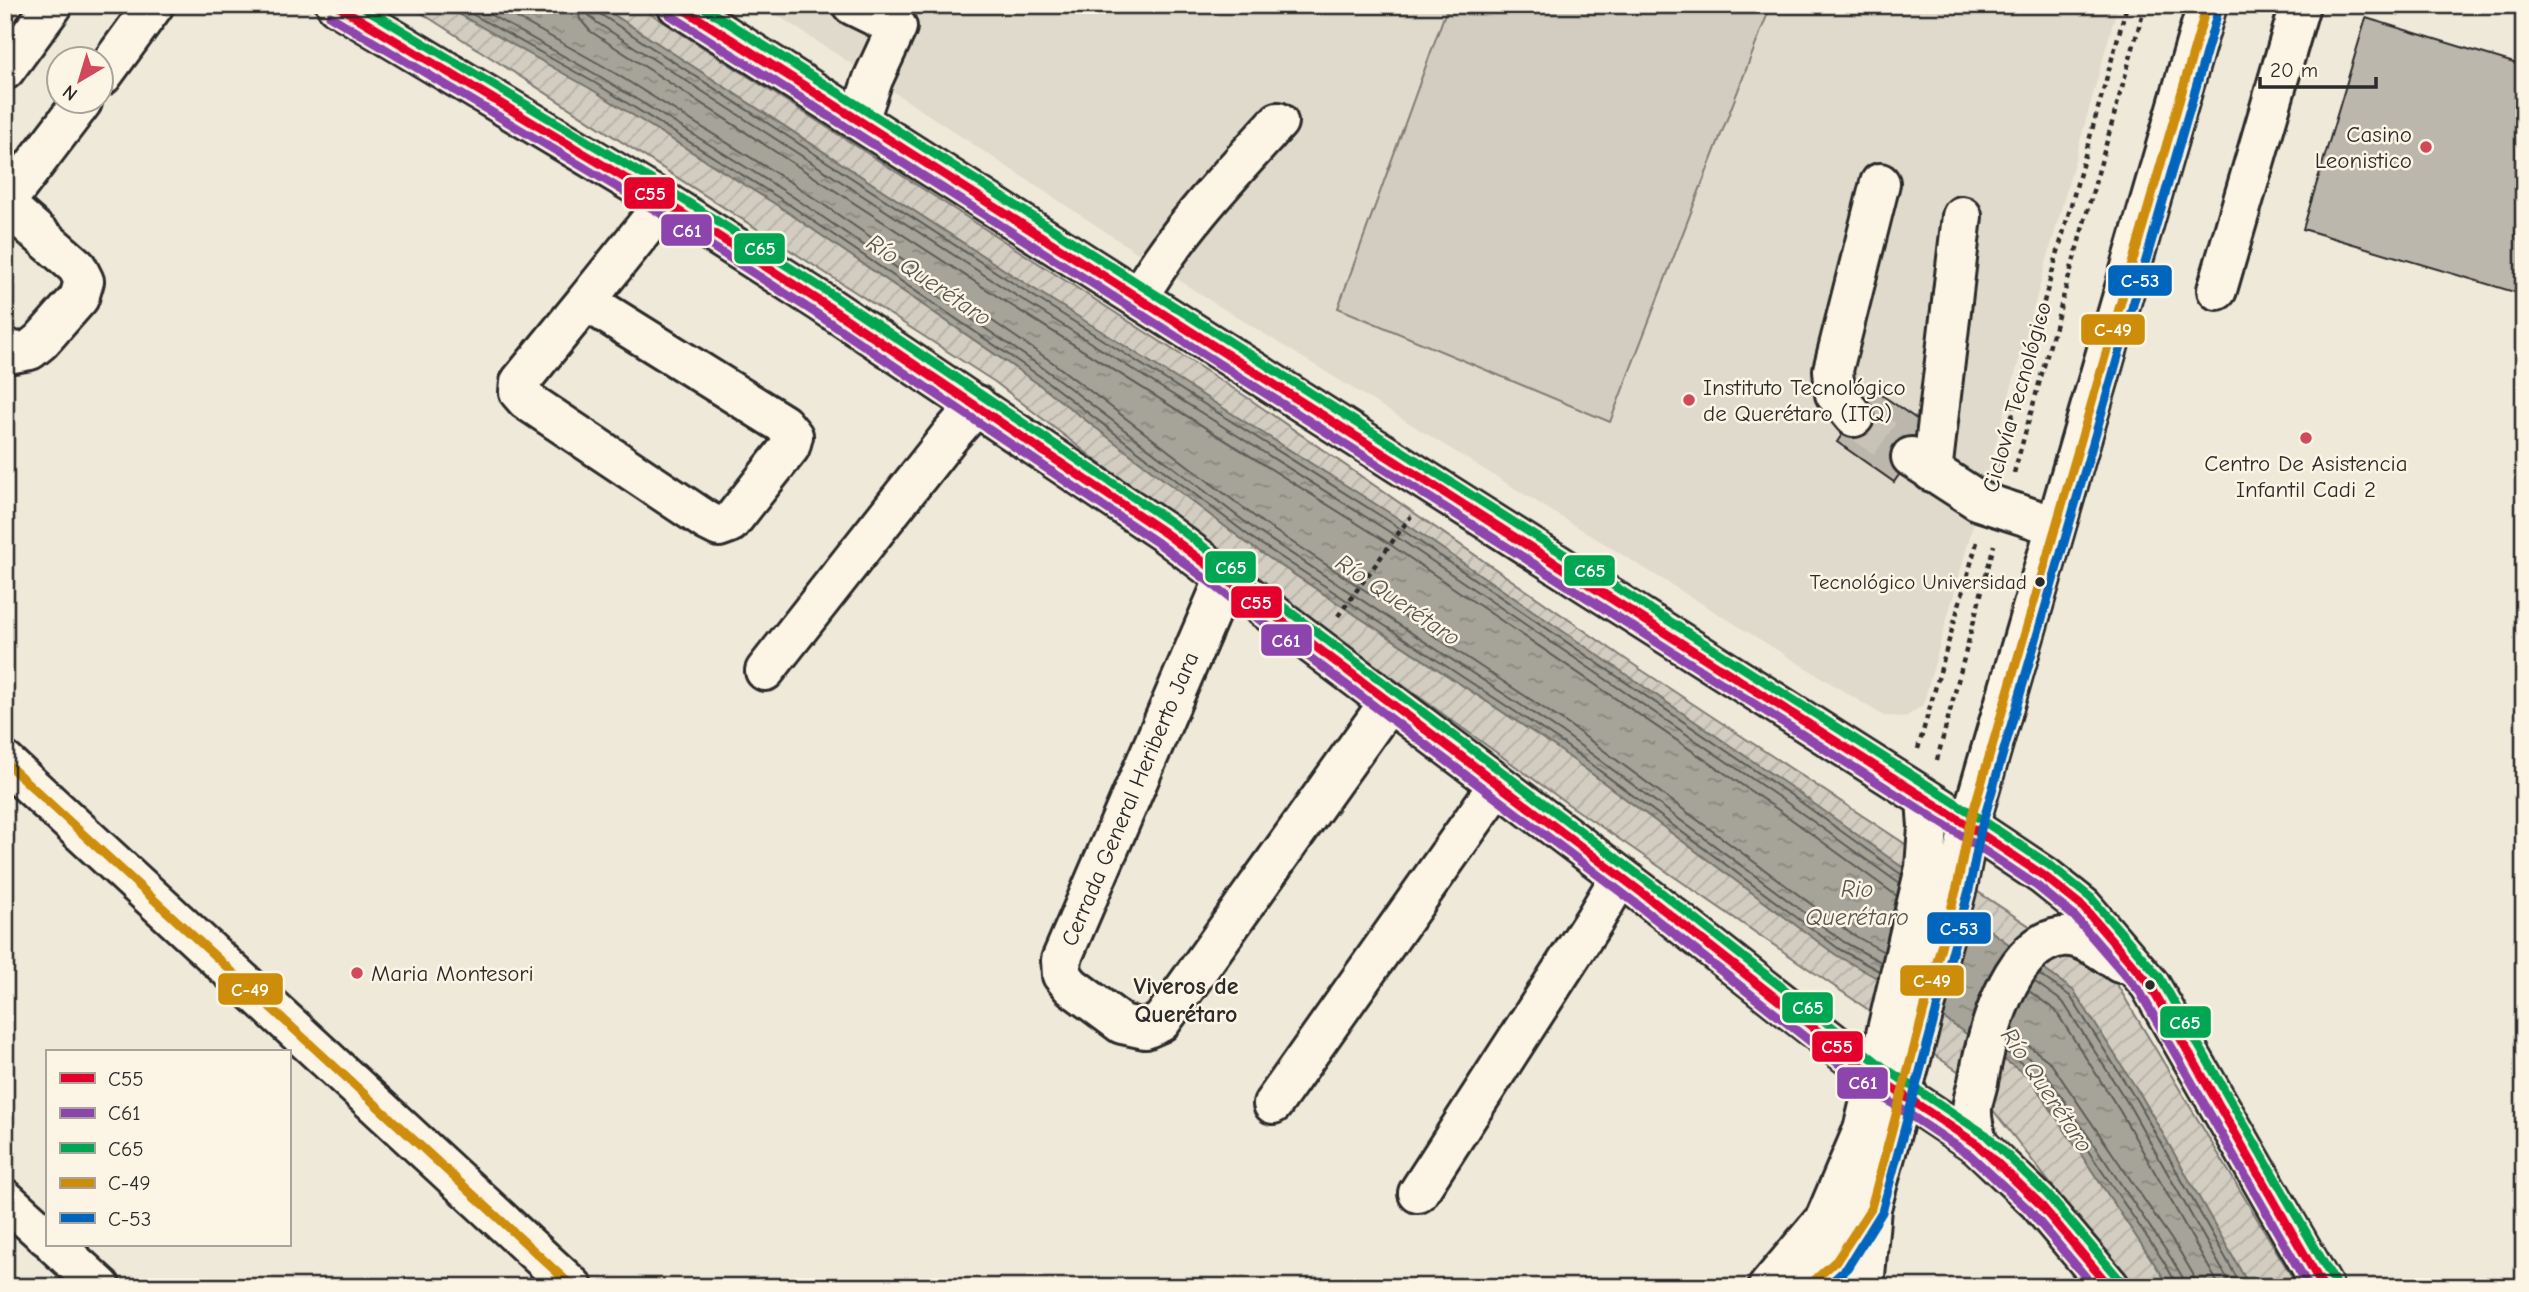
<svg xmlns="http://www.w3.org/2000/svg" width="2529" height="1292" viewBox="0 0 2529 1292" font-family="'Comic Neue',sans-serif">
	<defs>
		<pattern id="garden-furrows" width="10" height="10" patternUnits="userSpaceOnUse" patternTransform="scale(1.75)"><rect width="10" height="10" fill="#d2cdc0"/><path d="M-1 1l2-2M0 10L10 0M9 11l2-2" fill="none" stroke="#b4b0a5"/></pattern>
		<pattern id="water-ripples" width="26" height="14" patternUnits="userSpaceOnUse" patternTransform="scale(1.75)"><rect width="26" height="14" fill="#a6a399"/><path d="M2 4q2-2 4 0t4 0M15 11q2-2 4 0t4 0" fill="none" stroke="#87857d"/></pattern>
	</defs>
	<rect width="100%" height="100%" fill="#efe9da"/>
	<filter id="ink" filterUnits="userSpaceOnUse"><feTurbulence type="fractalNoise" baseFrequency=".0143" numOctaves="2"/><feDisplacementMap in="SourceGraphic" scale="14" xChannelSelector="R" yChannelSelector="G"/><feConvolveMatrix kernelMatrix="1 2 1 2 8 2 1 2 1" color-interpolation-filters="sRGB"/></filter>
	<g filter="url(#ink)">
		<path fill="#e0dacc" d="M762 5H2118L1923 705 1906 717 1884 716 1206 298Z"/>
		<path fill="#d2cdc0" stroke="#7e7c76" stroke-width="2" d="M1448 5H1771L1610 422 1338 308Z"/>
		<path fill="url(#garden-furrows)" stroke="#7e7c76" stroke-width="2" d="M409 5H637L1248 398 1637 667 2116 983 2298 1287H2131L1968 1078 1568 804 1172 519 995 382Z"/>
		<path fill="url(#water-ripples)" stroke="#75736d" stroke-width="2" d="M443 5H599L1020 280 1396 517 1795 790 2074 991 2142 1097 2250 1287H2170L2029 1077 1923 1004 1836 955 1557 748 1248 544 1037 383 780 207 591 89Z"/>
		<g fill="none" stroke-linecap="round" stroke-linejoin="round">
			<path stroke="#5c5b57" stroke-width="2" d="M456 5 595 83 784 201 1041 377 1252 538 1561 742 1839 949 1879 971
				M473 5 599 76 789 194 1046 370 1257 531 1566 735 1844 942 1881 962
				M494 5 605 67 795 185 1052 362 1263 523 1572 727 1850 933 1884 952
				M577 5 580 19 590 31 1006 302 1382 539 1780 811 1897 896
				M588 5 589 15 596 22 1012 293 1388 531 1786 802 1900 884
				M596 5 600 14 1016 285 1392 523 1791 795 1902 875
				M2040 975 2070 996 2137 1101 2242 1287
				M2035 982 2063 1002 2129 1105 2232 1287
				M2029 991 2055 1010 2120 1111 2220 1287
				M2012 1033 2050 1062 2180 1252 2193 1274 2195 1287
				M2008 1043 2042 1068 2171 1258 2183 1278 2184 1287
				M2006 1052 2035 1073 2164 1262 2175 1281 2176 1287"/>
		</g>
		<path fill="#bcb7ac" stroke="#2b2b2b" stroke-width="2" d="M2366 18 2524 66V295L2303 229Z
			M1873 389 1931 429 1894 482 1837 442Z"/>
		<g fill="none" stroke-linecap="round" stroke-linejoin="round">
			<path stroke="#c8c3b7" stroke-width="38" stroke-dasharray="38 19" stroke-linecap="butt" d="M1854 417 1911 457"/>
			<g stroke="#2b2b2b" stroke-width="44">
				<path id="minor" d="M852 5 897 27 873 79 859 120
					M5 70 53 5
					M102 76 154 5
					M5 203 82 102
					M5 204 77 267 84 281 79 298 41 341 30 350 13 353 5 347
					M2217 290 2300 5
					M1138 298C1175 233 1227 178 1278 122
					M586 301 783 424 793 436 790 447 730 523 719 527 707 521 526 400 519 392 520 382Z
					M586 301 647 225 663 201
					M1854 417 1835 394 1833 370 1880 183
					M1911 457 1979 501 2056 526
					M1932 472 1962 216
					M1225 578 1061 960 1062 975 1071 986 1122 1024 1145 1029 1161 1022 1389 702
					M765 671 949 437 977 405
					M5 762 573 1287
					M1273 1104 1498 785
					M1418 1193 1595 919 1620 877
					M5 1199 47 1237
					M55 1245 101 1287
					M1768 1287 1825 1219 1863 1130 1876 1077
					M1807 1287 1837 1260 1868 1212
					M1864 1287 1871 1208 1957 887 1969 826 2207 5"/>
			</g>
			<g stroke="#2b2b2b" stroke-width="44">
				<path id="major" d="M336 5 663 201 821 302 1165 533 1641 892 1876 1077 1978 1145 2038 1202 2110 1287
					M677 5 1969 826 2044 876 2083 907 2150 985 2323 1287
					M1876 1077 1925 868 1928 827 1926 799
					M1978 1145C1976 1135 1972 1124 1972 1114 1971 1104 1976 1092 1978 1082 1986 1038 2008 944 2062 937 2082 934 2104 952 2120 963"/>
			</g>
			<path stroke="#2b2b2b" stroke-width="4.5" stroke-dasharray="5 5" stroke-linecap="butt" d="M1998 466 2127 5
				M2014 473 2145 5
				M1338 616 1411 516
				M1918 749 1977 542
				M1937 760 1994 545"/>
			<use href="#minor" stroke="#fcf5e5" stroke-width="38"/>
			<use href="#major" stroke="#fcf5e5" stroke-width="38"/>
			<g stroke="#fcf5e5" stroke-width="14">
				<path id="bus-1" d="M336 5 663 201 821 302 1165 533 1641 892 1876 1077 1978 1145 2038 1202 2110 1287
					M677 5 1969 826 2044 876 2083 907 2150 985 2323 1287"/>
			</g>
			<g stroke="#fcf5e5" stroke-width="14">
				<path id="bus-2" d="M670 15 1962 836 2037 886 2074 916 2140 992 2309 1287
					M330 16 657 211 814 312 1158 543 1634 902 1868 1087 1970 1155 2029 1210 2094 1287"/>
			</g>
			<g stroke="#fcf5e5" stroke-width="14">
				<path id="bus-3" d="M360 5 670 191 828 292 1172 523 1648 882 1883 1067 1986 1135 2047 1194 2119 1279
					M700 5 1976 816 2051 866 2091 898 2160 978 2334 1281"/>
			</g>
			<g stroke="#fcf5e5" stroke-width="14">
				<path id="bus-4" d="M5 762 573 1287
					M1807 1287 1837 1260 1871 1208 1957 887 1969 826 2207 5"/>
			</g>
			<g stroke="#fcf5e5" stroke-width="14">
				<path id="bus-5" d="M1826 1287 1847 1268 1882 1212 1969 890 1981 829 2219 8"/>
			</g>
			<use href="#bus-1" stroke="#e4002b" stroke-width="9"/>
			<use href="#bus-2" stroke="#8e44ad" stroke-width="9"/>
			<use href="#bus-3" stroke="#00a651" stroke-width="9"/>
			<use href="#bus-4" stroke="#ce8d09" stroke-width="9"/>
			<use href="#bus-5" stroke="#0065bd" stroke-width="9"/>
		</g>
	</g>
	<g fill="#d1495b" stroke="#fcf5e5" stroke-width="2.5">
		<circle cx="2426" cy="147" r="7"/>
		<circle cx="1689" cy="400" r="7"/>
		<circle cx="2306" cy="438" r="7"/>
		<circle cx="357" cy="973" r="7"/>
	</g>
	<g fill="#2b2b2b" stroke="#fcf5e5" stroke-width="2.5">
		<circle cx="2040" cy="582" r="6"/>
		<circle cx="2150" cy="985" r="6"/>
	</g>
	<g text-anchor="middle" dominant-baseline="central" stroke-width="5" stroke-linejoin="round" paint-order="stroke">
		<g font-size="21" fill="#2b2b2b" stroke="#fcf5e5" text-anchor="end">
			<text x="2027" y="582">Tecnológico Universidad</text>
		</g>
		<g font-size="23" fill="#2b2b2b" stroke="#fcf5e5" text-anchor="start">
			<text x="2412" y="134" text-anchor="end">Casino<tspan x="2412" dy="26">Leonistico</tspan></text>
			<text x="1703" y="387">Instituto Tecnológico<tspan x="1703" dy="26">de Querétaro (ITQ)</tspan></text>
			<text x="2306" y="463" text-anchor="middle">Centro De Asistencia<tspan x="2306" dy="26">Infantil Cadi 2</tspan></text>
			<text x="371" y="973">Maria Montesori</text>
		</g>
		<g font-size="23" fill="#2b2b2b" stroke="#fcf5e5">
			<text transform="translate(2017 397) rotate(-74)">Ciclovía Tecnológico</text>
			<text transform="translate(1130 799) rotate(-67)">Cerrada General Heriberto Jara</text>
		</g>
		<g font-size="24" font-style="italic" fill="#565552" stroke="#fcf5e5">
			<text transform="translate(929 280) rotate(34)">Río Querétaro</text>
			<text transform="translate(1398 600) rotate(34)">Río Querétaro</text>
			<text x="1857" y="889">Rio<tspan x="1857" dy="28">Querétaro</tspan></text>
			<text transform="translate(2047 1090) rotate(56)">Río Querétaro</text>
		</g>
		<g font-size="24" font-weight="bold" fill="#2b2b2b" stroke="#fcf5e5">
			<text x="1186" y="986">Viveros de<tspan x="1186" dy="28">Querétaro</tspan></text>
		</g>
	</g>
	<g stroke="#fcf5e5" stroke-width="2.5">
		<rect x="623" y="176" width="53" height="34" rx="7" fill="#e4002b"/>
		<rect x="660" y="213" width="53" height="34" rx="7" fill="#8e44ad"/>
		<rect x="733" y="232" width="53" height="33" rx="7" fill="#00a651"/>
		<rect x="2107" y="264" width="66" height="33" rx="7" fill="#0065bd"/>
		<rect x="2080" y="313" width="66" height="33" rx="7" fill="#ce8d09"/>
		<rect x="1204" y="550" width="53" height="34" rx="7" fill="#00a651"/>
		<rect x="1563" y="554" width="53" height="33" rx="7" fill="#00a651"/>
		<rect x="1230" y="585" width="53" height="34" rx="7" fill="#e4002b"/>
		<rect x="1260" y="623" width="53" height="34" rx="7" fill="#8e44ad"/>
		<rect x="1926" y="911" width="66" height="34" rx="7" fill="#0065bd"/>
		<rect x="1899" y="964" width="66" height="33" rx="7" fill="#ce8d09"/>
		<rect x="217" y="972" width="67" height="34" rx="7" fill="#ce8d09"/>
		<rect x="1781" y="991" width="53" height="33" rx="7" fill="#00a651"/>
		<rect x="2159" y="1005" width="53" height="34" rx="7" fill="#00a651"/>
		<rect x="1811" y="1030" width="53" height="33" rx="7" fill="#e4002b"/>
		<rect x="1836" y="1066" width="53" height="34" rx="7" fill="#8e44ad"/>
	</g>
	<g font-size="19" text-anchor="middle" font-weight="bold" fill="#fff">
		<text x="650" y="200">C55</text>
		<text x="687" y="237">C61</text>
		<text x="760" y="255">C65</text>
		<text x="2140" y="287">C-53</text>
		<text x="2113" y="336">C-49</text>
		<text x="1231" y="574">C65</text>
		<text x="1590" y="577">C65</text>
		<text x="1256" y="609">C55</text>
		<text x="1286" y="647">C61</text>
		<text x="1959" y="935">C-53</text>
		<text x="1932" y="987">C-49</text>
		<text x="250" y="996">C-49</text>
		<text x="1808" y="1014">C65</text>
		<text x="2185" y="1029">C65</text>
		<text x="1837" y="1053">C55</text>
		<text x="1863" y="1089">C61</text>
	</g>
	<rect width="2529" height="1292" fill="none" stroke="#fcf5e5" stroke-width="28"/>
	<rect x="14" y="14" width="2501" height="1264" fill="none" stroke="#2b2b2b" stroke-width="2.5" filter="url(#ink)"/>
	<rect x="46" y="1050" width="245" height="196" fill="#fcf5e5" stroke="#a8a49b" stroke-width="2"/>
	<rect x="60" y="1073" width="35" height="10" fill="#e4002b" stroke="#a8a49b" stroke-width="2"/>
	<text x="108" y="1086" font-size="21" fill="#2b2b2b">C55</text>
	<rect x="60" y="1108" width="35" height="10" fill="#8e44ad" stroke="#a8a49b" stroke-width="2"/>
	<text x="108" y="1120" font-size="21" fill="#2b2b2b">C61</text>
	<rect x="60" y="1143" width="35" height="10" fill="#00a651" stroke="#a8a49b" stroke-width="2"/>
	<text x="108" y="1156" font-size="21" fill="#2b2b2b">C65</text>
	<rect x="60" y="1178" width="35" height="10" fill="#ce8d09" stroke="#a8a49b" stroke-width="2"/>
	<text x="108" y="1190" font-size="21" fill="#2b2b2b">C-49</text>
	<rect x="60" y="1213" width="35" height="10" fill="#0065bd" stroke="#a8a49b" stroke-width="2"/>
	<text x="108" y="1226" font-size="21" fill="#2b2b2b">C-53</text>
	<g transform="translate(80 80) rotate(218)"><circle r="33" fill="#fcf5e5" stroke="#a8a49b" stroke-width="2"/>
	<path d="M0-5L12 26L0 18L-12 26Z" fill="#d1495b"/>
	<text y="-10" font-size="19" font-weight="bold" text-anchor="middle" fill="#2b2b2b">N</text>
	</g>
	<path d="M2260 77v10h116v-10" fill="none" stroke="#2b2b2b" stroke-width="3.5"/>
	<text x="2270" y="77" font-size="21" fill="#2b2b2b" stroke="#fcf5e5" stroke-width="5" paint-order="stroke">20 m</text>
</svg>
